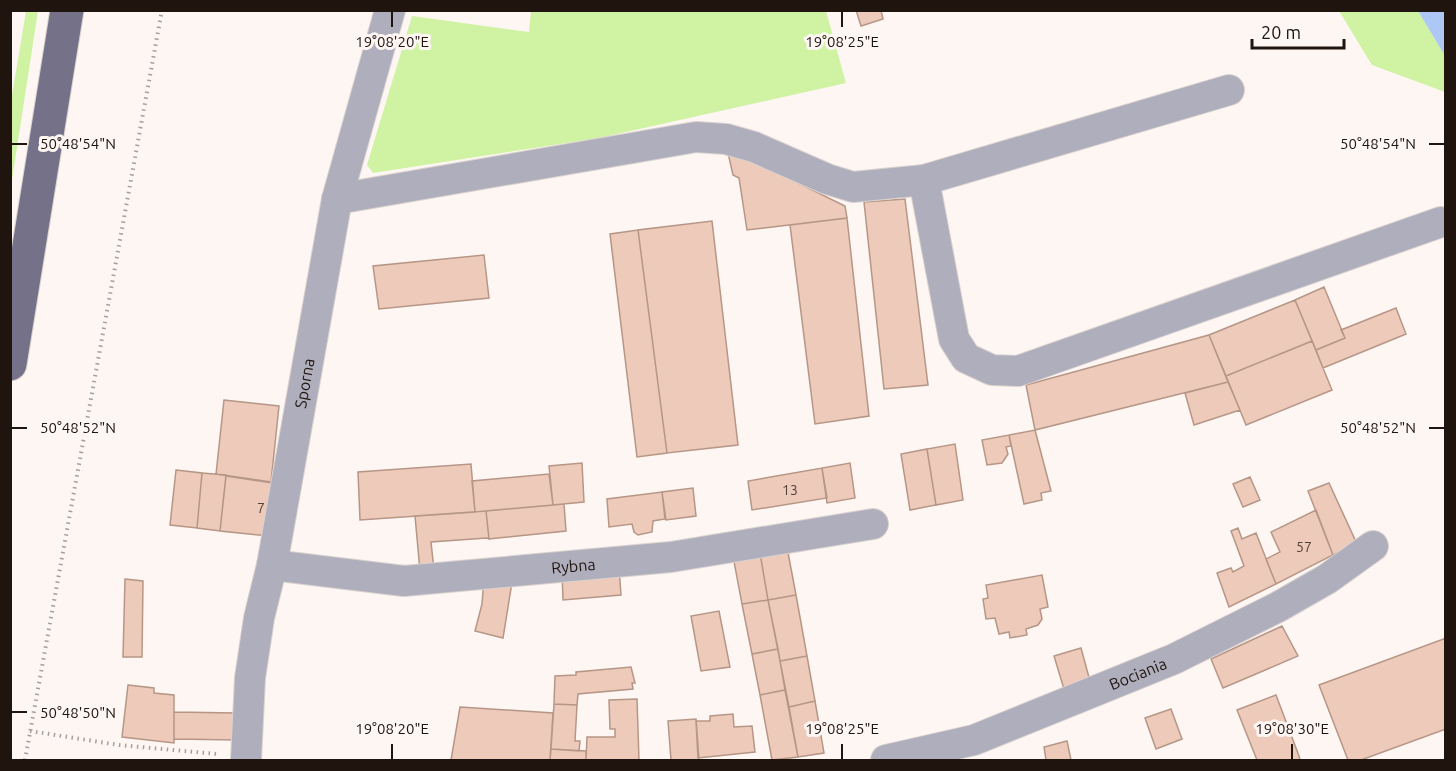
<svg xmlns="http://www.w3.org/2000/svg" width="1456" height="771" viewBox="0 0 1456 771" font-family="Ubuntu,sans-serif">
	<rect width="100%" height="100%" fill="#fef6f3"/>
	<path fill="#cff2a3" d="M26 11H38L11 186V101Z
		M531 11H826L846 83 599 138 373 173 367 165 412 16 529 32Z
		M1339 11H1418L1445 56V92L1372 65Z"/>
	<path fill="#adc8f4" d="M1418 11H1445V56Z"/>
	<path fill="#edcaba" stroke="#b69686" stroke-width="1.5" d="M856 10H881L883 19 861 26Z
		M735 152 845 206 847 218 747 230 739 178 733 175 728 153Z
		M905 199 928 385 884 389 864 202Z
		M847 218 869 416 815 424 790 225Z
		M712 221 738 445 667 453 638 230Z
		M638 230 667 453 637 457 610 234Z
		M484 255 489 298 379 309 373 266Z
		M1324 287 1345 338 1316 350 1295 300Z
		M1295 300 1312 341 1226 376 1209 335Z
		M1396 308 1406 334 1323 368 1316 350 1345 338 1341 330Z
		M1209 335 1228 382 1035 430 1026 385Z
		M1312 341 1332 390 1246 425 1226 376Z
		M1228 382 1240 410 1194 425 1185 393Z
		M224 400 279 406 271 482 216 474Z
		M1035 430 1051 491 1041 493 1042 500 1024 504 1009 435Z
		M1009 435 1011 446 1006 447 1008 454 1002 463 987 465 982 440Z
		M955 444 963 500 936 505 927 449Z
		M927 449 936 505 910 510 901 454Z
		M582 463 584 502 553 505 549 466Z
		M850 463 855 498 827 503 822 468Z
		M471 464 475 512 360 520 358 472Z
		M822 468 827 498 752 510 748 481Z
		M176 470 202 473 197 528 170 525Z
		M202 473 226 475 220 531 197 528Z
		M549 474 553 505 475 512 472 481Z
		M226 476 273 483 267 536 220 531Z
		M1250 477 1260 500 1243 507 1233 484Z
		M1329 483 1357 544 1333 555 1308 491Z
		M693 488 696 516 666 520 662 492Z
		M662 492 665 519 653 521 652 532 638 535 634 532 632 524 609 527 607 499Z
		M564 504 566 531 489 539 486 511Z
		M1316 510 1333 555 1276 584 1266 559 1280 552 1271 532Z
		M486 511 489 539 487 538 431 542 434 570 420 571 415 516Z
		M1238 528 1242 539 1256 533 1276 584 1229 607 1217 573 1231 568 1233 572 1244 566 1231 531Z
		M786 542 796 595 768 600 759 547Z
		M759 547 768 600 742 604 732 551Z
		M619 567 621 595 563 600 562 571Z
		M1042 575 1048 607 1040 609 1042 619 1038 625 1026 629 1027 635 1010 638 1009 632 999 634 995 618 986 619 983 599 988 598 986 585Z
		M513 576 503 638 475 631 482 604 484 579Z
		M125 579 143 581 142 657H123Z
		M796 595 807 656 780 661 768 600Z
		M768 600 778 649 752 654 742 604Z
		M719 611 730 667 701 671 691 616Z
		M1282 626 1298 656 1223 688 1211 659Z
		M1446 638V729L1361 760H1348L1319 685Z
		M1081 648 1090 681 1064 689 1054 656Z
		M778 649 785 690 760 695 752 654Z
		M807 656 815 701 789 707 780 661Z
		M631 667 635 683H632L633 689 578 694 577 705 554 704 555 676 576 675V672Z
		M128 685 154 688V693L174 695V743L122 737Z
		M785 690 798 757 772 760 760 695Z
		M1276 695 1299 756 1300 760H1257L1237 710Z
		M637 699 639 760H586L587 737H615V729H610L609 700Z
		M815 701 824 753 798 757 789 707Z
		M554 704 577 705 575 741H580L579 751 551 749Z
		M460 707 553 713 550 760H451Z
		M1171 709 1182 739 1156 749 1145 718Z
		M174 712 236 713V740L174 739Z
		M733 714 734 727 752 726 755 752 698 758 696 721H710V716Z
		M696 719 699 760H671L668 721Z
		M1067 741 1071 760H1046L1044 747Z
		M551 749 586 751V760H550Z"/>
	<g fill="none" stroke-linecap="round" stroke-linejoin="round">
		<g stroke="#dad2cf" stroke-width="32">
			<g id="minor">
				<path d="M924 180 1229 90"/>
				<path d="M337 199 696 137 726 139 754 147 827 179 853 187 924 180 954 339 966 358 992 370 1018 371 1441 222"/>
				<path id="s1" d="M272 565 404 581 671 557 873 524"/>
				<path id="s2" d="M246 760 250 678 259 618 272 565 337 199 390 10"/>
				<path id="s3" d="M886 760 974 740 1174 659 1278 607 1327 579 1373 546"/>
			</g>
		</g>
		<g stroke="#dad2cf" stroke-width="35">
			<path id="major" d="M10 364 67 10"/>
		</g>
		<path stroke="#a89e9b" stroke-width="4" stroke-dasharray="1.5 4.5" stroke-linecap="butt" d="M30 731 119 745 217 754
			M25 760 162 10"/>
		<use href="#minor" stroke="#afaebc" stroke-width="30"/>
		<use href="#major" stroke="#747189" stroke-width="33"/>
	</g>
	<path fill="none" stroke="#20140f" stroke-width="2" d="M392 12V27M842 12V27M12 144H27M1429 144H1444M12 428H27M1429 428H1444M12 712H27M392 744V759M842 744V759M1292 744V759"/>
	<g text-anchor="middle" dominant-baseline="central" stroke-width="6" stroke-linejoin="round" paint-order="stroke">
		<g font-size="14" fill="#53423a">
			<text x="790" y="490">13</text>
			<text x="261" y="508">7</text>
			<text x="1304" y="547">57</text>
		</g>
		<g font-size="16" fill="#20140f" stroke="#fef6f3">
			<text stroke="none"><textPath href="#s2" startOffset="382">Sporna</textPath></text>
			<text stroke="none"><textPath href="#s1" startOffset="303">Rybna</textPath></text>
			<text stroke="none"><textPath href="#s3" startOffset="267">Bociania</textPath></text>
		</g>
	</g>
	<g font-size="15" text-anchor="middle" fill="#20140f" stroke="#fef6f3" stroke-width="6" stroke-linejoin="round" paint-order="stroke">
		<text x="392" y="47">19°08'20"E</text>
		<text x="842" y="47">19°08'25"E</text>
		<text x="78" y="149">50°48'54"N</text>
		<text x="1378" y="149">50°48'54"N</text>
		<text x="78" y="433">50°48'52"N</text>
		<text x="1378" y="433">50°48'52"N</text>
		<text x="78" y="718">50°48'50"N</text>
		<text x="392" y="734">19°08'20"E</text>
		<text x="842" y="734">19°08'25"E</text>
		<text x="1292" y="734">19°08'30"E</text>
	</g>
	<rect width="1456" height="771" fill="none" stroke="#20140f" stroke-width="24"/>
	<path d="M1252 39v9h92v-9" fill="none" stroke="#20140f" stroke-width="3"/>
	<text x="1261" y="39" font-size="18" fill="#20140f" stroke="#fef6f3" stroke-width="4.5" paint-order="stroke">20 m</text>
</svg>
